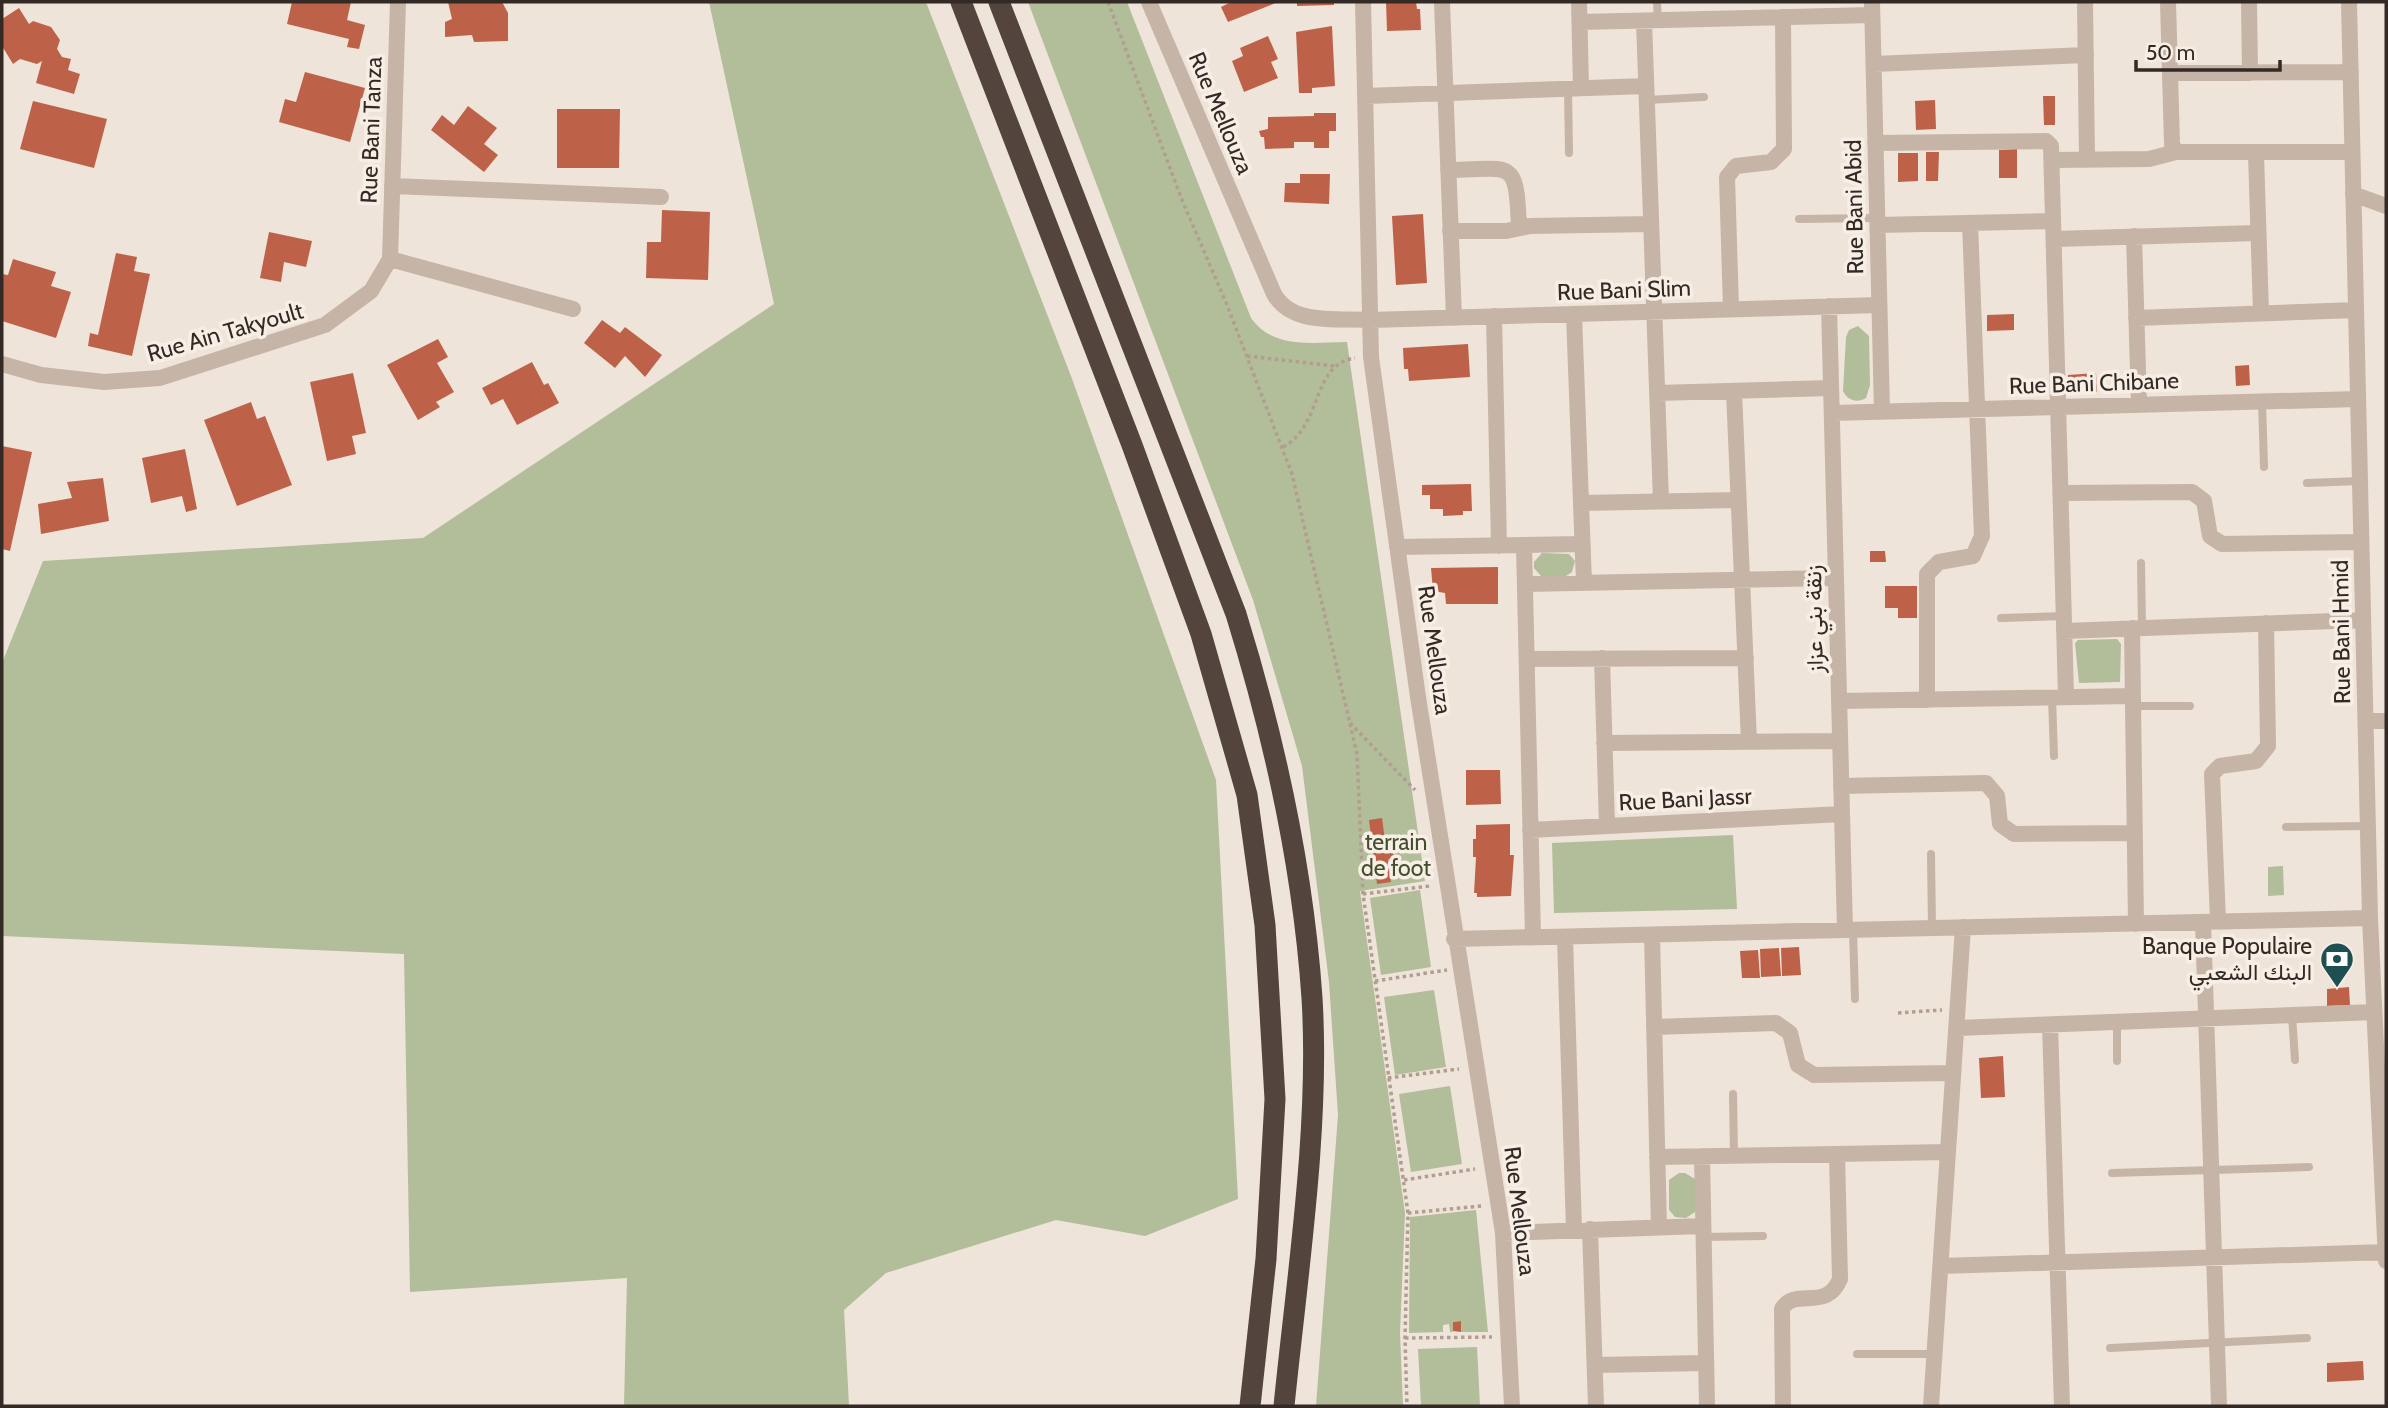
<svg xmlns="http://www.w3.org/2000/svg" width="2388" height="1408" viewBox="0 0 2388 1408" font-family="Cabin,Vazirmatn,sans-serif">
	<rect width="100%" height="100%" fill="#efe4d9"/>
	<path fill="#b2bd9a" d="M709 2H926L1071 376 1216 780 1238 1199 1145 1236 1056 1220 886 1273 844 1310 849 1406H624L627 1278 410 1292 404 954 2 936V663L43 561 423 538 774 304Z
		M1028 2H1127L1251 318C1274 350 1312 342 1347 342L1425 881 1360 891 1405 1213 1400 1333 1403 1406H1316L1338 1115 1329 982 1302 766 1253 600Z
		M1858 326 1869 336 1870 385 1866 398C1857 403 1848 401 1843 391L1846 337 1849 330Z
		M1542 553 1569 554 1575 561 1572 572 1566 576H1541L1534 568V562Z
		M2117 639 2121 644 2120 682 2079 683 2075 643 2078 640Z
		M1733 835 1737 909 1554 913 1552 843Z
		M2283 866 2284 895 2268 896V867Z
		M1420 890 1431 967 1381 975 1370 898Z
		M1434 990 1446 1067 1395 1075 1384 997Z
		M1450 1086 1462 1164 1411 1172 1399 1094Z
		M1679 1173H1685L1695 1179V1212L1686 1218 1675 1217 1669 1210V1180Z
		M1476 1210 1488 1332H1461V1321L1453 1322V1332H1450L1449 1324 1443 1325V1332L1409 1333 1410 1217Z
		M1477 1347 1480 1406H1421L1418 1349Z"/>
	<path fill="#bd6249" d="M292 2H351L347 20 365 25 359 49 347 47 349 39 287 24Z
		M448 2H502L508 13V41L474 42 472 35 445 37V22L452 19Z
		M1231 2H1278L1228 22 1221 7Z
		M1297 2H1334V5L1297 6Z
		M1386 2H1416L1417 9H1420L1421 30 1387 31Z
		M19 8 29 24 33 21 51 27 60 40 57 49 62 57 71 59 68 70 80 74 74 94 36 83 42 61 37 64 20 59 13 64 2 46V19Z
		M1332 26 1335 86 1312 88V93H1299L1296 32Z
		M1268 36 1278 59 1271 62 1278 78 1244 92 1232 61 1243 56 1240 48Z
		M305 72 365 88 350 142 279 122 285 99 296 102Z
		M2043 96H2055V125H2044Z
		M1935 100 1936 129 1916 130 1915 101Z
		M33 101 107 119 94 168 20 149Z
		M468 106 497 128 484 144 498 155 484 172 431 130 442 115 454 125Z
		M557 109H620L619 168H557Z
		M1314 113H1336V131H1329V148H1314V142H1294V148L1265 149 1264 137H1261L1259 131 1268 129V117L1314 116Z
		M2017 149V178H1999V150Z
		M1926 152H1939L1938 181H1926Z
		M1898 153H1918V181L1898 182Z
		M1300 174H1330L1329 204 1284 202 1285 183H1300Z
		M662 210 710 212 708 280 646 278 647 242H661Z
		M1423 214 1427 283 1396 285 1392 216Z
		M269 232 312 241 306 267 284 262 281 282 260 278Z
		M116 253 137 257 134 271 150 274 132 356 88 346 90 333 98 335Z
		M13 259 56 272 51 286 71 292 56 338 2 321V274L8 275Z
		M2014 314V330L1987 331V315Z
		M602 320 620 333 625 327 662 355 645 377 625 356 615 368 584 343Z
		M438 339 448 357 437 363 454 392 436 402 440 407 418 420 387 365Z
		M1468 344 1470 377 1409 381 1408 369H1404L1403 348Z
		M532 362 544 385 548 383 559 403 517 425 503 399 491 405 482 388Z
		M2249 365 2250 385 2236 386 2235 366Z
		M353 373 366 433 352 436 356 454 327 461 310 382Z
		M2096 373 2097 392 2068 394V375Z
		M251 402 257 419 265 416 292 485 237 506 204 420Z
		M2 446 32 452 10 551 2 549Z
		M185 449 197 509 186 512 182 496 151 503 142 458Z
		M103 478 109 521 41 534 38 504 72 498 67 482Z
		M1471 484 1472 511H1463V515L1443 516V509H1430V495H1422V485Z
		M1870 551H1885L1886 562H1870Z
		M1498 567V604H1446L1445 593 1433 591 1431 568Z
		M1885 586H1917V618H1898V608H1885Z
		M1466 770H1500L1501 804 1466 805Z
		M1382 818 1385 840 1391 839 1394 859H1388L1391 882 1377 884 1369 820Z
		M1510 824V855H1514L1511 896 1477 897V893H1474L1476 857H1473V839H1476V825Z
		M1799 947 1801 975 1782 976 1781 948Z
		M1779 948 1781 976 1761 977 1760 949Z
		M1758 950 1760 978H1742L1740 951Z
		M2349 987 2350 1005 2327 1006V989Z
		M2003 1056 2005 1097 1981 1098 1979 1058Z
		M1461 1321V1332L1453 1331V1322Z
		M2363 1361 2364 1380 2327 1382V1363Z"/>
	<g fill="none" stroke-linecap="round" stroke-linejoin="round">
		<path stroke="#b29e91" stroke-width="3.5" stroke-dasharray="3.5 3.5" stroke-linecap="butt" d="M1108 2 1182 200 1227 305 1292 474 1357 754 1363 894 1408 1213 1405 1338 1407 1406
			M1247 356 1334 366
			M1283 447C1323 426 1311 364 1355 358
			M1350 723 1415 790
			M1400 847 1424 843
			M1363 894 1430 886
			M1375 981 1447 970
			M1898 1013 1942 1010
			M1388 1078 1459 1069
			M1404 1180 1475 1169
			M1408 1213 1481 1206
			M1405 1338 1492 1337"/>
		<path stroke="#c6b4a6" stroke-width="8" d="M1657 2 1658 20
			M1568 89 1569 153
			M1647 100 1704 97
			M1799 219 1877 218
			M2262 401 2264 467
			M2307 483 2360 481
			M2141 563 2142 628
			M2001 618 2064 616
			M2052 697 2054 756
			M2133 706H2190
			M2286 827 2368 826
			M1931 854 1932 928
			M1853 930 1855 999
			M2292 1015 2295 1060
			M2117 1022V1061
			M1733 1094 1734 1155
			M2112 1173 2309 1167
			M1703 1237 1763 1236
			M2110 1348 2307 1338
			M1857 1354H1935"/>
		<path stroke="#c6b4a6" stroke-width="16" d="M1149 2 1274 294C1292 326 1338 318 1370 320L1879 305
			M1363 2 1371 357 1418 697 1503 1233 1512 1406
			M1442 2 1454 318
			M1579 2 1581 88
			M1872 2 1882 411
			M2085 2 2087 160
			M2168 2 2172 144 2176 152H2352
			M2249 2 2250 73
			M2349 2 2370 918 2386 1261
			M1644 21 1661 501
			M1580 22 1872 15
			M1874 64 2086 55
			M2170 73 2351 72
			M1365 96 1646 86
			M1875 143 2046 141 2051 146 2066 697
			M2256 154 2261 313
			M2052 160 2149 159 2176 152
			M1448 170C1513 169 1516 157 1519 227
			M392 186 661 197
			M2353 194 2386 206
			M1878 225 2053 221
			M1450 231H1506L1530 226 1651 224
			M2134 236 2139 405
			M2054 239 2258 233
			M390 259 573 309
			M1829 306 1845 930
			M1731 309 1727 177 1736 166 1771 162 1784 149 1783 17
			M1574 314 1584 583
			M1494 316 1499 546
			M2136 318 2356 310
			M2 364 41 375 104 382 160 378 325 325 371 291 390 259 398 2
			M1734 391 1749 742
			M1657 393 1831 388
			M1832 413 2358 399
			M2061 493 2192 492 2204 501 2210 536 2222 544 2361 542
			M1581 503 1738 500
			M1524 545 1533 937
			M1397 547 1582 544
			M1525 584 1836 578
			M2132 628 2136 924
			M2064 631 2363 620
			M1602 658 1607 826
			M1527 659 1746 658
			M1927 700V574L1939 562 1973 556 1982 536 1970 223
			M1839 701 2133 696
			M2366 721H2386
			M1604 743 1840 741
			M1841 786 1986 783 1997 796 2000 824 2014 834 2135 833
			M1530 830 1842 814
			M2218 921 2212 774 2220 766 2256 761 2268 746 2266 623
			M2203 922 2219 1406
			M1652 935 1659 1227
			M1565 937 1574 1230
			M1454 939 2370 918
			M2050 1025 2062 1406
			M1654 1027 1776 1023 1790 1033 1798 1065 1814 1075 1953 1073
			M1957 1028 2374 1012
			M1702 1156 1707 1406
			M1657 1157 1948 1152
			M1590 1229 1596 1406
			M1503 1233 1703 1226
			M1941 1266 2386 1252
			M1595 1365 1706 1363
			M1783 1406 1782 1309C1795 1286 1826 1313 1840 1279L1837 1154
			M1931 1406 1963 927"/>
		<path stroke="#53443e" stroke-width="21" d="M961 2 1132 445 1201 634 1247 795 1265 925 1275 1099 1266 1259 1250 1406
			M999 2 1236 614C1275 740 1303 867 1312 998 1320 1128 1297 1276 1284 1406"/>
	</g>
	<defs>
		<g id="bank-pin" transform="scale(1.75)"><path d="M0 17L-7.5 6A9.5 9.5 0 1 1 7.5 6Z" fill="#1f5051" stroke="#f7eee5"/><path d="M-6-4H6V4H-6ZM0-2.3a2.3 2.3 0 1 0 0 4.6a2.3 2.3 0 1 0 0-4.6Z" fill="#fff"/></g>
	</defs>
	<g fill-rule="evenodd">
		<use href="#bank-pin" x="2337" y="959"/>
	</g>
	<g text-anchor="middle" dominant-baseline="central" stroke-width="7" stroke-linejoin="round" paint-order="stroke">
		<g font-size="23" fill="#332a26" stroke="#f7eee5">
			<text transform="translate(1221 113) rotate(67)">Rue Mellouza</text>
			<text transform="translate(371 130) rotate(-88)">Rue Bani Tanza</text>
			<text transform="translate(1854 207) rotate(-91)">Rue Bani Abid</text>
			<text transform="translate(1624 290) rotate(-2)">Rue Bani Slim</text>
			<text transform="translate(225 332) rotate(-16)">Rue Ain Takyoult</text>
			<text transform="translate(2094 383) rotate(-2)">Rue Bani Chibane</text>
			<text transform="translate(1814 619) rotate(-91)">زنقة بني عزاز</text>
			<text transform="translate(2341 632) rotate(-91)">Rue Bani Hmid</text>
			<text transform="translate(1435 650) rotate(82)">Rue Mellouza</text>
			<text transform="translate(1685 799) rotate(-3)">Rue Bani Jassr</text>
			<text transform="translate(1520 1211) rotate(83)">Rue Mellouza</text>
		</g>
		<g font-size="23" fill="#444f2c" stroke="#f7eee5">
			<text x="1396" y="842">terrain<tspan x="1396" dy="26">de foot</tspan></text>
		</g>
		<g font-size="23" fill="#332a26" stroke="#f7eee5" text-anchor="end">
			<text x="2312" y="946">Banque Populaire<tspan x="2312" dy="26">البنك الشعبي</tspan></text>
		</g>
	</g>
	<rect width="2388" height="1408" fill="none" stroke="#332a26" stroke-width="7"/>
	<path d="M2136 60v10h144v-10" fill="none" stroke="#332a26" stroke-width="3.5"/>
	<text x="2146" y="60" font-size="21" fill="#332a26" stroke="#f7eee5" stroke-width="5" paint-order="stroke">50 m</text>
</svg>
